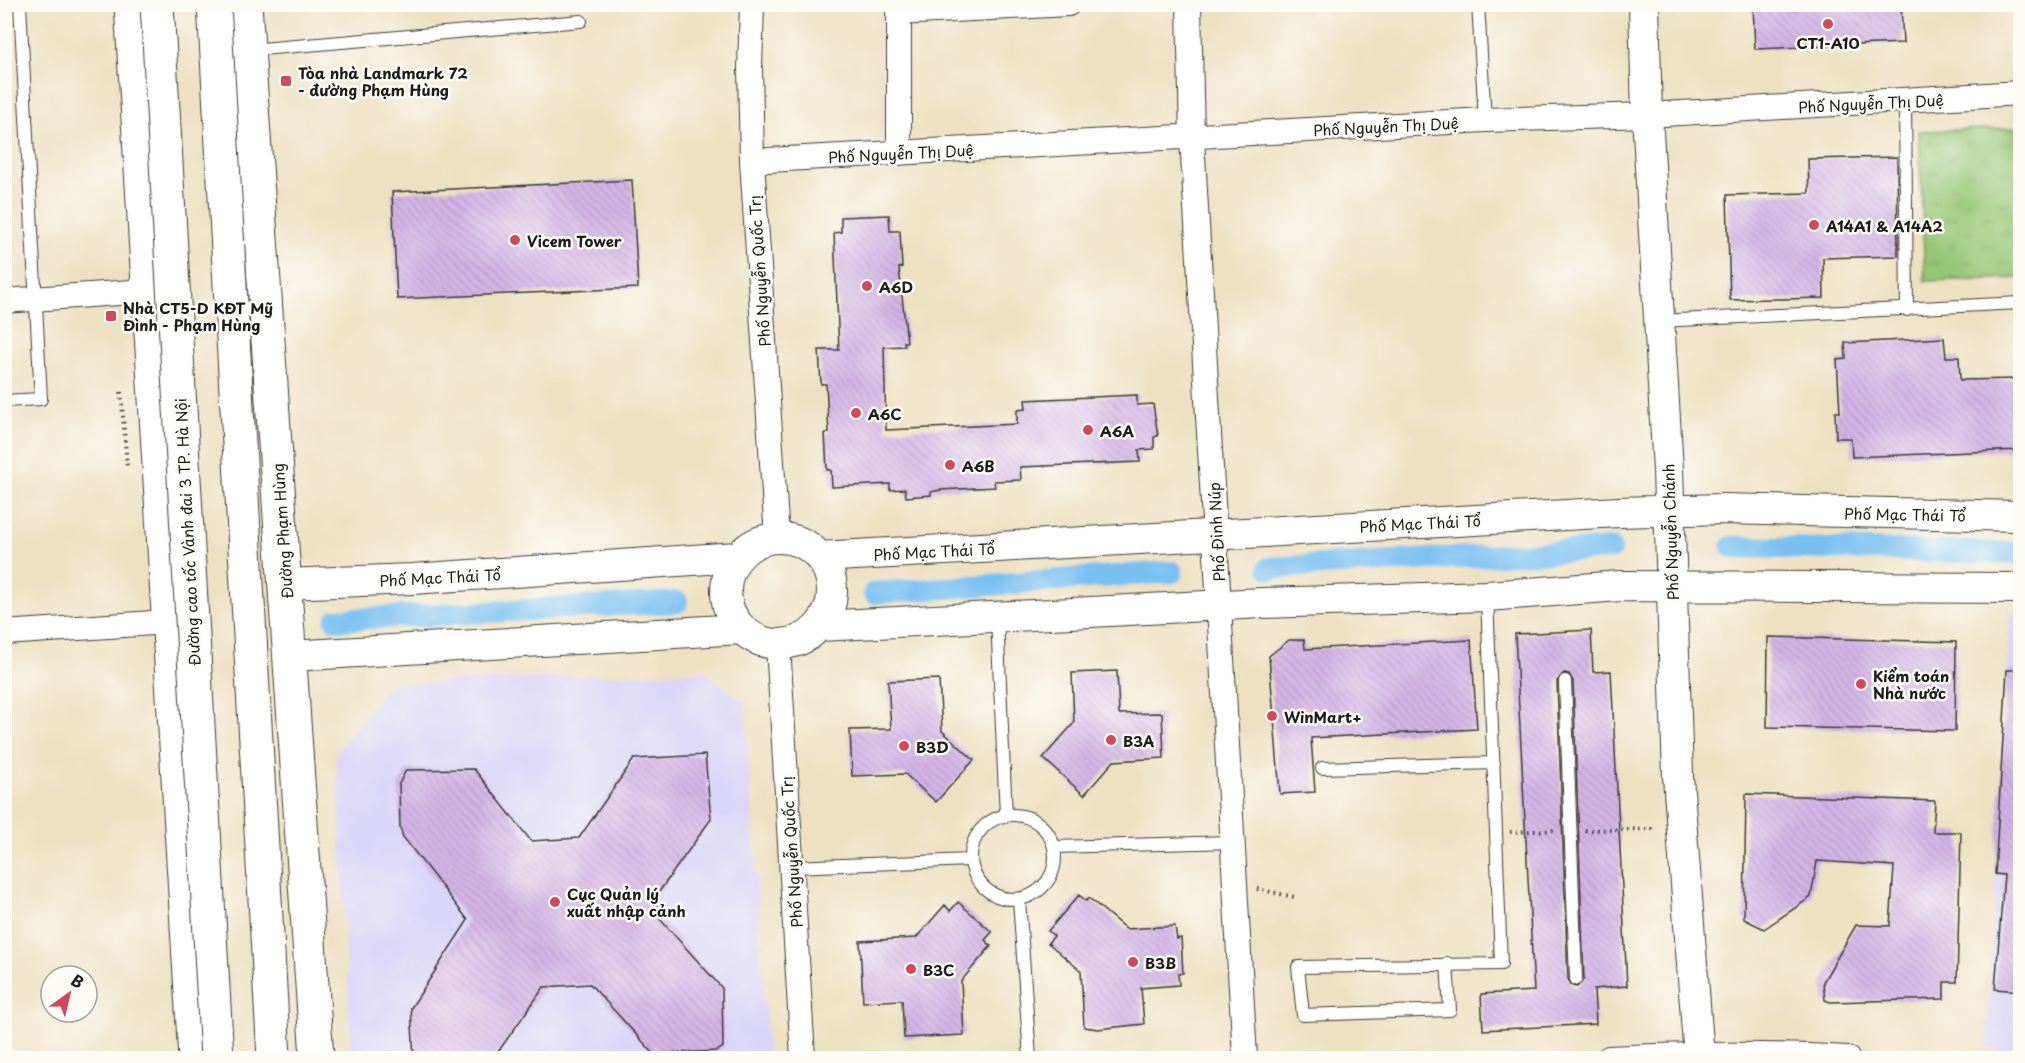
<svg xmlns="http://www.w3.org/2000/svg" width="2025" height="1063" viewBox="0 0 2025 1063" font-family="'Playpen Sans',sans-serif">
	<defs>
		<pattern id="park-tufts" width="24" height="20" patternUnits="userSpaceOnUse" patternTransform="scale(1.5)"><rect width="24" height="20" fill="#96c675"/><path d="M3 7l-1-3M5 7V3M7 7l1-3M15 17l-1-3M17 17v-4M19 17l1-3" fill="none" stroke="#81aa65"/></pattern>
		<pattern id="building-back-hatch" width="6" height="6" patternUnits="userSpaceOnUse" patternTransform="scale(1.5)"><rect width="6" height="6" fill="#d3b4e6"/><path d="M-1 5l2 2M0 0l6 6M5-1l2 2" fill="none" stroke="#b59ac5"/></pattern>
	</defs>
	<rect width="100%" height="100%" fill="#fdfcf7"/>
	<filter id="ink" filterUnits="userSpaceOnUse"><feTurbulence type="fractalNoise" baseFrequency=".0167" numOctaves="2"/><feDisplacementMap in="SourceGraphic" scale="12" xChannelSelector="R" yChannelSelector="G"/><feConvolveMatrix kernelMatrix="1 2 1 2 8 2 1 2 1" color-interpolation-filters="sRGB"/></filter>
	<filter id="wash" filterUnits="userSpaceOnUse"><feTurbulence type="fractalNoise" baseFrequency=".008" numOctaves="4" result="noise"/><feDisplacementMap in="SourceGraphic" scale="24" xChannelSelector="R" yChannelSelector="G"/><feGaussianBlur stdDeviation="1.35" result="paint"/><feColorMatrix in="noise" values="0 0 0 0 0 0 0 0 0 0 0 0 0 0 0 0 0 1.4 0 .05"/><feComposite in="paint" operator="in"/></filter>
	<g filter="url(#wash)">
		<rect width="100%" height="100%" fill="#ede1c2"/>
		<path fill="#dad6f7" d="M2010 610H2020V1051L1986 1049Z
			M705 671 745 703 768 1058H351L336 752 390 684Z"/>
		<path fill="url(#park-tufts)" stroke="#597148" stroke-width="1.5" d="M2017 128 2020 278 1925 281 1919 131Z"/>
		<g fill="none" stroke-linecap="round" stroke-linejoin="round">
			<path stroke="#79c0f1" stroke-width="22" d="M1732 547 2020 553
				M1269 568 1611 549
				M874 593 1172 572
				M336 620 677 602"/>
		</g>
		<g id="blocks">
			<path fill="url(#building-back-hatch)" fill-rule="evenodd" d="M1753 4H1901L1903 43 1755 49Z
				M1897 157 1898 256 1823 258 1824 298 1730 300 1727 195 1809 193 1808 159Z
				M632 180 638 288 397 299 392 192Z
				M889 215 890 231H900L902 267 899 268 907 342H904L905 346 884 347 886 430 1017 424V410L1026 409 1025 400 1137 395V405L1153 404 1158 436 1154 437V449L1139 450 1140 462 1020 467 1021 480 994 481 995 487 940 490 931 492V495L906 497 905 489 890 490V484L832 487 831 470H827L825 433H829L826 384H821L819 350H839L834 233 841 232V217Z
				M1944 338 1946 357H1959L1960 380 2020 379V450L1852 457 1851 438H1836L1835 412H1840L1837 360 1846 359 1845 343Z
				M1591 630 1593 672 1611 671 1627 986 1594 989 1596 1024 1483 1030 1481 994 1534 991 1515 634ZM1564 673 1569 674 1573 681 1584 979 1577 987 1572 986 1568 979 1557 681Z
				M1768 637 1956 642 1955 731 1767 727Z
				M1289 640H1304L1305 649 1471 640 1477 729 1311 738 1315 792 1280 794 1269 656Z
				M2007 670H2020V991L1995 989 2004 875 1995 874Z
				M1117 671 1119 714 1162 713 1164 758 1114 761 1084 795 1043 758 1074 723 1072 673Z
				M939 679 942 731 974 760 936 802 905 774 852 776 850 730 891 729 888 681Z
				M705 755 711 819 656 896 658 917 722 988 723 1047 717 1051 654 1054 590 984 544 987 493 1059H414L411 1008 468 920 403 837 400 827 399 784 406 770 474 769 531 841 579 838 634 759Z
				M1746 794 1935 801 1933 832H1961L1957 982H1944V999L1830 1002 1825 1000 1823 982 1856 925 1890 926 1894 866 1817 861 1811 897 1764 929 1744 919Z
				M1079 895 1086 901 1089 898 1126 929 1175 926 1177 939 1181 938 1183 973 1178 974 1179 985 1141 988 1144 1024 1098 1029 1084 1027 1081 971 1048 943 1054 936 1048 931Z
				M958 902 992 932 985 940 991 946 961 981 964 1035 904 1038 902 1000 863 1002 860 941 916 938 945 905 950 911Z"/>
		</g>
	</g>
	<g filter="url(#ink)">
		<use href="#blocks" fill-opacity="0" stroke="#3b3a35" stroke-width="1.5"/>
		<g fill="none" stroke-linecap="round" stroke-linejoin="round">
			<g stroke="#3b3a35" stroke-width="14">
				<path id="service" d="M1478 4 1485 120
					M250 50 581 21
					M1905 101 1907 310
					M1659 321 2020 303
					M4 401 41 399 20 4
					M997 618 1006 816
					M1565 681 1576 979
					M1322 768 1494 763
					M971 857a42 42 0 1 1 84 0a42 42 0 1 1-84 0Z
					M1054 847 1233 842
					M792 867 971 860
					M1019 899 1030 1058
					M1447 963 1450 1010 1303 1015 1298 967 1501 964 1487 596"/>
			</g>
			<g stroke="#3b3a35" stroke-width="26">
				<path id="minor" d="M752 4 750 68 752 161 777 538
					M1189 4 1192 138 1245 1058
					M898 13 1068 4
					M899 153V4
					M752 161 1485 120 1647 115 2020 93
					M4 301 147 291
					M4 633 168 622
					M778 645 803 1058
					M1609 1058C1689 1054 1766 1053 1847 1058"/>
			</g>
			<g stroke="#3b3a35" stroke-width="32">
				<path id="tertiary" d="M1644 4 1647 115 1668 470 1678 777 1699 1058
					M726 591a53 53 0 1 1 106 0a53 53 0 1 1-106 0Z
					M819 557 1619 512 1723 509 2020 516
					M285 584 412 579 737 557
					M820 626 1262 603 1487 596 1620 586 2020 588
					M290 656 741 629"/>
			</g>
			<g stroke="#3b3a35" stroke-width="35">
				<path id="primary" d="M131 4 195 1058
					M245 4 317 1058"/>
			</g>
			<path stroke="#3b3a35" stroke-width="4" stroke-dasharray="1.5 4.5" stroke-linecap="butt" d="M121 392 127 466
				M1585 830 1654 829
				M1510 832 1557 830
				M1257 889 1295 897"/>
			<use href="#service" stroke="#fff" stroke-width="12"/>
			<use href="#minor" stroke="#fff" stroke-width="24"/>
			<use href="#tertiary" stroke="#fff" stroke-width="30"/>
			<use href="#primary" stroke="#fff" stroke-width="33"/>
			<g stroke="#3b3a35" stroke-width="35" stroke-linecap="butt">
				<path id="motorway-bridge" d="M157 4 217 1058
					M214 4 274 1058"/>
			</g>
			<use href="#motorway-bridge" stroke="#fff" stroke-width="33"/>
		</g>
	</g>
	<g fill="#d1495b" stroke="#fdfcf7" stroke-width="2">
		<circle cx="1828" cy="24" r="6"/>
		<rect x="280" y="75" width="12" height="12" rx="3"/>
		<circle cx="1814" cy="225" r="6"/>
		<circle cx="515" cy="240" r="6"/>
		<circle cx="867" cy="286" r="6"/>
		<rect x="105" y="310" width="12" height="12" rx="3"/>
		<circle cx="856" cy="413" r="6"/>
		<circle cx="1088" cy="430" r="6"/>
		<circle cx="950" cy="465" r="6"/>
		<circle cx="1861" cy="684" r="6"/>
		<circle cx="1272" cy="716" r="6"/>
		<circle cx="1111" cy="740" r="6"/>
		<circle cx="904" cy="746" r="6"/>
		<circle cx="555" cy="902" r="6"/>
		<circle cx="1133" cy="962" r="6"/>
		<circle cx="911" cy="969" r="6"/>
	</g>
	<g text-anchor="middle" dominant-baseline="central" stroke-width="5" stroke-linejoin="round" paint-order="stroke">
		<g font-size="15" font-weight="bold" fill="#1c1c1c" stroke="#fdfcf7" text-anchor="start">
			<text x="1828" y="42" text-anchor="middle">CT1-A10</text>
			<text x="298" y="72">Tòa nhà Landmark 72<tspan x="298" dy="17">- đường Phạm Hùng</tspan></text>
			<text x="1826" y="225">A14A1 &amp; A14A2</text>
			<text x="527" y="240">Vicem Tower</text>
			<text x="879" y="286">A6D</text>
			<text x="123" y="307">Nhà CT5-D KĐT Mỹ<tspan x="123" dy="17">Đình - Phạm Hùng</tspan></text>
			<text x="868" y="413">A6C</text>
			<text x="1100" y="430">A6A</text>
			<text x="962" y="465">A6B</text>
			<text x="1873" y="675">Kiểm toán<tspan x="1873" dy="17">Nhà nước</tspan></text>
			<text x="1284" y="716">WinMart+</text>
			<text x="1123" y="740">B3A</text>
			<text x="916" y="746">B3D</text>
			<text x="567" y="893">Cục Quản lý<tspan x="567" dy="17">xuất nhập cảnh</tspan></text>
			<text x="1145" y="962">B3B</text>
			<text x="923" y="969">B3C</text>
		</g>
		<g font-size="15" fill="#1c1c1c" stroke="#fdfcf7">
			<text transform="translate(1871 103) rotate(-3)">Phố Nguyễn Thị Duệ</text>
			<text transform="translate(1386 126) rotate(-3)">Phố Nguyễn Thị Duệ</text>
			<text transform="translate(901 153) rotate(-3)">Phố Nguyễn Thị Duệ</text>
			<text transform="translate(759 271) rotate(-94)">Phố Nguyễn Quốc Trị</text>
			<text transform="translate(1905 514) rotate(1)">Phố Mạc Thái Tổ</text>
			<text transform="translate(1420 523) rotate(-3)">Phố Mạc Thái Tổ</text>
			<text transform="translate(282 531) rotate(-94)">Đường Phạm Hùng</text>
			<text transform="translate(187 532) rotate(-93)">Đường cao tốc Vành đai 3 TP. Hà Nội</text>
			<text transform="translate(1216 532) rotate(-93)">Phố Đinh Núp</text>
			<text transform="translate(1670 532) rotate(-92)">Phố Nguyễn Chánh</text>
			<text transform="translate(934 551) rotate(-3)">Phố Mạc Thái Tổ</text>
			<text transform="translate(440 577) rotate(-3)">Phố Mạc Thái Tổ</text>
			<text transform="translate(791 852) rotate(-94)">Phố Nguyễn Quốc Trị</text>
		</g>
	</g>
	<rect width="2025" height="1063" fill="none" stroke="#fdfcf7" stroke-width="24"/>
	<g transform="translate(69 994) rotate(34)"><circle r="28" fill="#fdfcf7" stroke="#a3a29f" stroke-width="1.5"/>
	<path d="M0-4.5L10 22L0 15L-10 22Z" fill="#d1495b"/>
	<text y="-9" font-size="16" font-weight="bold" text-anchor="middle" fill="#1c1c1c">B</text>
	</g>
</svg>
